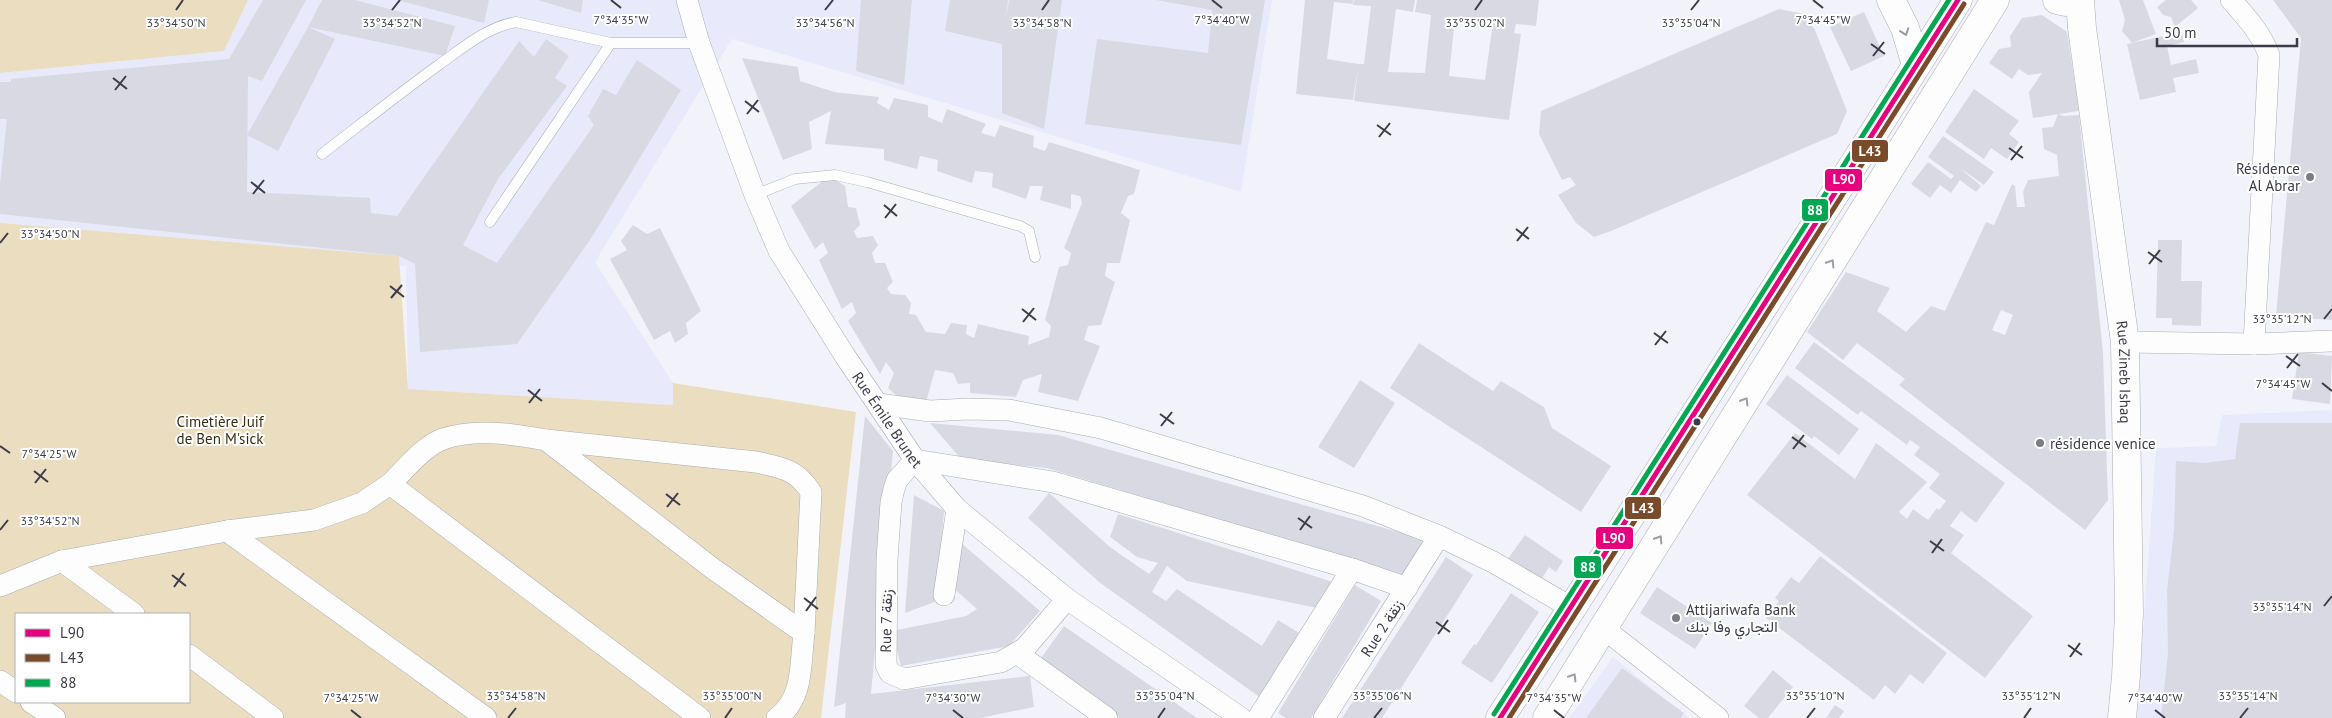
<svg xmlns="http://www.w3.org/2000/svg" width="2332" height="718" viewBox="0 0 2332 718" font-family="'PT Sans',Vazirmatn,sans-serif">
	<rect width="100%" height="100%" fill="#f2f3fa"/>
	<path fill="#e8eafb" d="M248 0H1272L1241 192 732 39 595 262 673 383 674 405 408 389 406 266 0 225V73L224 51Z
		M2332 410V718H2137L2156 448 2216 446 2222 415Z
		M1613 657 1689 718H1569Z"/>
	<path fill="#ebddbf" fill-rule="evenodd" d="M0 0H248L224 51 0 73Z
		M0 223 399 256 408 389 673 405V383L856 412 821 718H0ZM16 614H189V702H16Z"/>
	<path fill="#d8d9e2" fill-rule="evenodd" d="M263 0H306L262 81 248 76 247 192 370 198 371 213 397 216 519 41 534 57 546 39 569 56 555 78 567 86 498 179 463 245 497 263 594 125 588 116 603 89 616 95 637 60 681 90 592 237 517 344 420 352 415 264 399 256 0 214V184L7 119H0V82H11V79L229 59Z
		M322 0H355L455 26 445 56 308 27Z
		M397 0H489L484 23Z
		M538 0H583L581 13Z
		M861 0H912L904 85 856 71Z
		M950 0H1008L1006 19 1009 0H1062L1044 129 1002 113V44L945 31Z
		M1156 0H1265L1241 145 1085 124 1097 39 1208 53 1212 10Z
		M1305 0H1353V4L1334 2 1327 59 1358 64H1364L1371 6 1353 5 1354 0H1415L1413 12 1396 9 1388 72 1425 73 1431 15 1415 12 1417 0H1539L1536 26 1516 24 1514 33 1521 34 1509 120 1354 101 1358 68 1353 100 1296 94ZM1455 19 1493 22 1485 80 1449 76Z
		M2119 0H2143L2156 34 2132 43 2122 31 2125 20Z
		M2166 0H2191L2198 8 2175 27 2171 17 2163 15 2157 7Z
		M2273 0H2332V320L2276 316 2301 38Z
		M1779 9 1804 14 1815 30 1847 111 1837 134 1611 231 1594 237 1576 223 1558 195 1576 185 1570 177 1562 180 1539 134 1541 111Z
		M1864 12 1884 56 1851 71 1830 27Z
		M2042 15 2067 32 2079 111 2033 118 2029 92 2042 73 2028 75 2019 69 2012 79 1989 63 1999 49 2011 47 2010 36 2022 18Z
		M308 27 335 39 278 151 247 135Z
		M2182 32 2184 42 2167 46 2171 65 2196 59 2199 73 2173 78 2176 92 2140 100 2127 44Z
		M742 58 798 67 800 81 834 92 879 97 877 103 889 110 894 98 928 105V117L942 123 947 109 986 124 981 133 995 137 1000 125 1034 136 1033 147 1045 151 1049 142 1140 170 1134 194 1128 196 1121 213 1130 220 1120 263H1107L1105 276 1115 282 1101 325 1088 326 1084 340 1100 346 1078 401 1038 392 1042 374 1023 380 1016 397 970 393V383L958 384 953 373 935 370 924 409 907 405 888 388 894 373 886 362 880 374 848 321 856 313 852 302 842 309 819 260 828 253 823 242 815 249 791 206 829 176 845 186 848 207 856 208 860 225 854 231 857 238 873 236 878 245 872 253 875 263H885L893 282 887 288 891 294 905 295 911 303 909 314 916 315 926 332 945 334 951 323 967 325 966 334 974 338 978 324 1029 336 1028 345 1049 337 1051 326 1045 320 1059 267 1068 265 1071 253 1064 248 1082 203 1080 196 1071 194V209L1040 200 1043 186H1030L1026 199 992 187 993 173 975 171 972 183 937 171 938 160 920 156 917 169 884 160V149L825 144 831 111 809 122 812 149 783 160Z
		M1974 89 2019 121 2009 134 2019 142 2007 159 1991 148 1984 159 1945 132Z
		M2058 114 2063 116 2079 115 2103 353 2108 500 2085 530 1899 385 1905 379 1857 343 1843 360 1807 332 1846 272 1890 288 1877 311 1906 332 1931 306 1945 311 1986 222 1994 225 2012 184 2015 186 2017 207H2025L2023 192 2028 180 2059 176 2057 155 2044 149 2042 128 2053 127ZM2001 310 2013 315 2005 335 1992 330Z
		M1943 136 1994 172 1984 185 1960 168 1981 186 1976 192 1960 180 1951 193 1940 185 1930 198 1911 184 1928 162 1951 179 1954 176 1928 157Z
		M633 225 647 234 660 228 701 311 686 323 688 334 675 343 670 331 654 340 610 259 627 250 621 241Z
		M2158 240H2182L2181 281H2202L2201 326 2172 325V318H2156Z
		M1814 342 2005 483 1976 523 1961 511 1950 526 1964 535 1951 553 2033 616 1985 678 1747 495 1795 433 1855 479 1876 443 1927 482 1899 512 1907 519 1913 509 1928 520 1937 508 1939 510 1946 501 1929 488 1940 474 1914 455 1920 447 1910 440 1907 445 1861 411 1858 415 1795 368Z
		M1419 343 1493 391 1501 381 1544 407 1552 428 1611 466 1581 512 1390 388Z
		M2299 352 2332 356 2330 404 2292 399Z
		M1787 375 1859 429 1839 455 1814 436 1812 439 1766 404Z
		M1360 380 1395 403 1354 468 1318 447Z
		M865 416 893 451 871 694 1030 676 1034 707 980 718H845L846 703 834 707Z
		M930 423 1058 435 1423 539 1405 575 1047 468 962 460Z
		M2240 423H2332V718H2161L2168 653 2167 591 2174 530 2176 461 2205 463 2235 459Z
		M1049 493 1110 547 1149 574 1158 563 1137 557 1110 537 1118 514 1333 582 1317 608 1187 581 1167 566 1152 592 1166 601 1177 589 1262 646 1278 620 1306 637 1265 701 1099 582 1028 518Z
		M914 495 944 511 937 601 905 613Z
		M1525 535 1563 561 1556 572 1549 567 1540 582 1507 560Z
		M960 542 1040 611 1009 646 901 666 892 631 966 616 977 609 951 586Z
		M1820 556 1947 653 1923 684 1910 674 1895 694 1885 685 1874 700 1766 618 1779 601 1775 598 1791 577 1799 583Z
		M1446 557 1473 575 1382 718H1342Z
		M1355 585 1381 601 1311 718H1286L1278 713Z
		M1657 587 1712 623 1695 649 1640 613Z
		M1511 593 1539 612 1492 683 1461 663 1474 644 1476 645Z
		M1064 626 1197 718H1117L1039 661Z
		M1622 668 1684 713 1681 718H1586Z
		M1773 670 1793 687 1768 718H1759L1744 706Z
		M1835 705 1844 711 1839 718H1826Z"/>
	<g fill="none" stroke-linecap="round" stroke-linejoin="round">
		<g stroke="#aaacb5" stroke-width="11">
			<path id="lane" d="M322 154C361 124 400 93 440 64 464 47 487 27 516 22L611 43H699
				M755 195 795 179 835 175 867 182 1020 226 1029 231 1035 257
				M490 222 611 43"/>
		</g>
		<g stroke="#aaacb5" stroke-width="22">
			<g id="street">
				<path id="s1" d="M687 0 699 43 755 195 779 251 845 356 915 460 957 509 1067 599 1241 718"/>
				<path d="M2231 0C2247 18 2261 33 2269 55L2254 344"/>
				<path d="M2125 342 2254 344 2332 341"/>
				<path d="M879 404 930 411 968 409 1009 410 1101 428 1363 506 1439 536 1493 562 1572 608"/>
				<path d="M546 440 756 462C782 468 795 468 811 492L804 633"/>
				<path d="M390 484C405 470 423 446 443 439 475 428 514 434 546 440L712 568 804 633C800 664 804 698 777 718"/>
				<path d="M227 531 486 718"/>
				<path d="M62 561 134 614"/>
				<path d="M0 586 62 561 227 531 314 520 362 503 390 484 700 718"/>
				<path d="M944 595 957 509"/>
				<path d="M1067 599 1025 648 1001 662 904 679 890 673 886 665 887 560 891 502 894 489 897 480 915 460 1053 482 1352 569 1407 588"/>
				<path d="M1603 628 1718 718"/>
				<path d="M1018 654 1107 718"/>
				<path d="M189 655 273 718"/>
				<path d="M0 681 16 692"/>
				<path d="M31 702 55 718"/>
				<path d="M1258 718 1352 569"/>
				<path d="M1324 718 1439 536"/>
			</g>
		</g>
		<g stroke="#aaacb5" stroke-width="29">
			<g id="secondary">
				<path id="s2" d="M2080 0 2082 28 2125 342 2129 613 2126 676 2122 718"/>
			</g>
		</g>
		<g stroke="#aaacb5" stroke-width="29">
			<path id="primary" d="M1891 0 1905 28 1916 65
				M2057 0 2065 2
				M1500 718 1572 608 1958 0
				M1547 718 1995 0"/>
		</g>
		<use href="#lane" stroke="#fdfdfe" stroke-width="10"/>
		<use href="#street" stroke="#fdfdfe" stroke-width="21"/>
		<use href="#secondary" stroke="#fdfdfe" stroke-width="28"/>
		<use href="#primary" stroke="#fdfdfe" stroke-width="28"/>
		<g stroke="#fff" stroke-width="9">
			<path id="bus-1" d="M1500 718 1958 0"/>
		</g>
		<g stroke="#fff" stroke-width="9">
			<path id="bus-2" d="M1509 718 1964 4"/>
		</g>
		<g stroke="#fff" stroke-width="9">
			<path id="bus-3" d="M1494 714 1949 0"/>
		</g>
		<use href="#bus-1" stroke="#e5007d" stroke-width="5"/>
		<use href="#bus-2" stroke="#7a4b2a" stroke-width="5"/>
		<use href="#bus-3" stroke="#00a651" stroke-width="5"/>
	</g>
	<defs><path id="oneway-chevron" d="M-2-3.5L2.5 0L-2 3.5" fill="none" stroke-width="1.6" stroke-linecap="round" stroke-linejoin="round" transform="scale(1.25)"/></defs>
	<g stroke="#9c9ca4">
		<use href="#oneway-chevron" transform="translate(1905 32) rotate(70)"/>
		<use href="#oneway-chevron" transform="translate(1831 263) rotate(-58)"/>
		<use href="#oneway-chevron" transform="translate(1745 401) rotate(-58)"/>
		<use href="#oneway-chevron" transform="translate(1659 539) rotate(-58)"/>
		<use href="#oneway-chevron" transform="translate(1573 677) rotate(-58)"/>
	</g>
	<path fill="none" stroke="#3b3b4a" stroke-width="2" d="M611 0 621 8M1212 0 1222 8M1813 0 1823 8M176 10 183 0M392 10 400 0M825 10 833 0M1042 10 1049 0M1475 10 1482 0M1691 10 1699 0M1871 44 1885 54M1873 56 1884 42M113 78 127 89M115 90 126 76M745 101 759 112M747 114 758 100M1377 125 1391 135M1379 137 1390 123M2009 148 2023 158M2011 160 2022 146M251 182 265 193M253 194 264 180M884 205 897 216M885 218 896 204M1516 229 1529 239M1517 241 1528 227M0 243 8 233M2148 252 2162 262M2149 264 2160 250M390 286 404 297M391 298 402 285M1022 309 1036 320M2324 319 2332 309M1023 322 1034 308M1654 333 1668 343M1655 345 1666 331M2286 356 2300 366M2287 368 2298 354M2322 383 2332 391M528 390 542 401M529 403 540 389M1160 414 1174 424M1161 426 1172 412M1792 437 1806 447M0 446 10 453M1793 449 1804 435M34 471 48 482M35 483 46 469M666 494 680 505M667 507 678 493M1298 518 1312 528M0 530 8 520M1300 530 1310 516M1930 541 1944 551M1932 553 1942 539M172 575 186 586M174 587 184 573M804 598 818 609M2324 606 2332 596M806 611 816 597M1436 622 1450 632M1438 634 1448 620M2068 645 2082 655M2070 657 2080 643M351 710 361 718M953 710 963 718M1554 710 1564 718M2155 710 2165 718M508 718 516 708M725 718 732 708M1158 718 1165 708M1374 718 1382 708M1807 718 1815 708M2024 718 2031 708M2240 718 2248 708"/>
	<g fill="#7b7b88" stroke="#fff" stroke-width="2">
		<circle cx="2310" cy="177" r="5"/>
		<circle cx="2040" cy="443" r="5"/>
		<circle cx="1676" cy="618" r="5"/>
	</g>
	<circle fill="#3b3b4a" stroke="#fff" stroke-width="2" cx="1697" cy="422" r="4.5"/>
	<g text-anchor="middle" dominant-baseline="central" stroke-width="4" stroke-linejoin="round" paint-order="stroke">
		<g font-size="15" fill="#3b3b4a" stroke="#fff" text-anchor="start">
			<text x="2300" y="168" text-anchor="end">Résidence<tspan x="2300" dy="17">Al Abrar</tspan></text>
			<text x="2050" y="443">résidence venice</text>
			<text x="1686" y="609">Attijariwafa Bank<tspan x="1686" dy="17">التجاري وفا بنك</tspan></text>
		</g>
		<g font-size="15" fill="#3b3b4a" stroke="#fff">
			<text stroke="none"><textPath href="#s2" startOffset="375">Rue Zineb Ishaq</textPath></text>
			<text stroke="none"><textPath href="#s1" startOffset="468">Rue Émile Brunet</textPath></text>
			<text transform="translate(886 621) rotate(-89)">Rue 7 زنقة</text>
			<text transform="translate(1382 628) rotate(-57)">Rue 2 زنقة</text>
		</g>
		<g font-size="15" fill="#392d0f" stroke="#fff">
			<text x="220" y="421">Cimetière Juif<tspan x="220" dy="17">de Ben M'sick</tspan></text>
		</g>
	</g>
	<g font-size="12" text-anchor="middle" fill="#3b3b4a" stroke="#fff" stroke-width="4" stroke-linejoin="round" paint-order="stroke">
		<text x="621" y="24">7°34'35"W</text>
		<text x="1222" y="24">7°34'40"W</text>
		<text x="1823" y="24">7°34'45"W</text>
		<text x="176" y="27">33°34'50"N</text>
		<text x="392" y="27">33°34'52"N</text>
		<text x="825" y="27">33°34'56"N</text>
		<text x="1042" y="27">33°34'58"N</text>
		<text x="1475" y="27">33°35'02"N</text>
		<text x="1691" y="27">33°35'04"N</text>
		<text x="50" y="238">33°34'50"N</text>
		<text x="2282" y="323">33°35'12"N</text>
		<text x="2283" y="388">7°34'45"W</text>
		<text x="49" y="458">7°34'25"W</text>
		<text x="50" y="525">33°34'52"N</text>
		<text x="2282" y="611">33°35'14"N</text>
		<text x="516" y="700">33°34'58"N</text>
		<text x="732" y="700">33°35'00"N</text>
		<text x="1165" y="700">33°35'04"N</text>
		<text x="1382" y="700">33°35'06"N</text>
		<text x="1815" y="700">33°35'10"N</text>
		<text x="2031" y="700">33°35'12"N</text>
		<text x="2248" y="700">33°35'14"N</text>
		<text x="351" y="702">7°34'25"W</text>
		<text x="953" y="702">7°34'30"W</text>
		<text x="1554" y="702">7°34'35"W</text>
		<text x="2155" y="702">7°34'40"W</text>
	</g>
	<g stroke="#fff" stroke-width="2">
		<rect x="1851" y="139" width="38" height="24" rx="5" fill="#7a4b2a"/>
		<rect x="1824" y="168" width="39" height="24" rx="5" fill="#e5007d"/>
		<rect x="1801" y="198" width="28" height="24" rx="5" fill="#00a651"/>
		<rect x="1624" y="496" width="38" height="24" rx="5" fill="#7a4b2a"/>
		<rect x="1595" y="526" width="39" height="24" rx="5" fill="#e5007d"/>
		<rect x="1573" y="555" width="29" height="24" rx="5" fill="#00a651"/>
	</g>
	<g font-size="14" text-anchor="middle" font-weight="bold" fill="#fff">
		<text x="1870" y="156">L43</text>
		<text x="1844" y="184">L90</text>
		<text x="1815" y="215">88</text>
		<text x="1643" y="513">L43</text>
		<text x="1614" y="543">L90</text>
		<text x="1588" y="572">88</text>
	</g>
	<rect x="15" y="613" width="175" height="90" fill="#ffffff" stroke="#b1b1b7"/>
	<rect x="25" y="629" width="25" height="8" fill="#e5007d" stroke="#b1b1b7"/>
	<text x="60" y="638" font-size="15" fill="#3b3b4a">L90</text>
	<rect x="25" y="654" width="25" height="8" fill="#7a4b2a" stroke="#b1b1b7"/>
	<text x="60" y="663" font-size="15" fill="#3b3b4a">L43</text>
	<rect x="25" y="679" width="25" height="8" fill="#00a651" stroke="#b1b1b7"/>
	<text x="60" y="688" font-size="15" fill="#3b3b4a">88</text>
	<path d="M2157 38v8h140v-8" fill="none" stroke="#3b3b4a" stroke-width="2.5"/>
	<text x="2164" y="38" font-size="15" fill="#3b3b4a" stroke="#ffffff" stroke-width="4" paint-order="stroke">50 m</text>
</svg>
